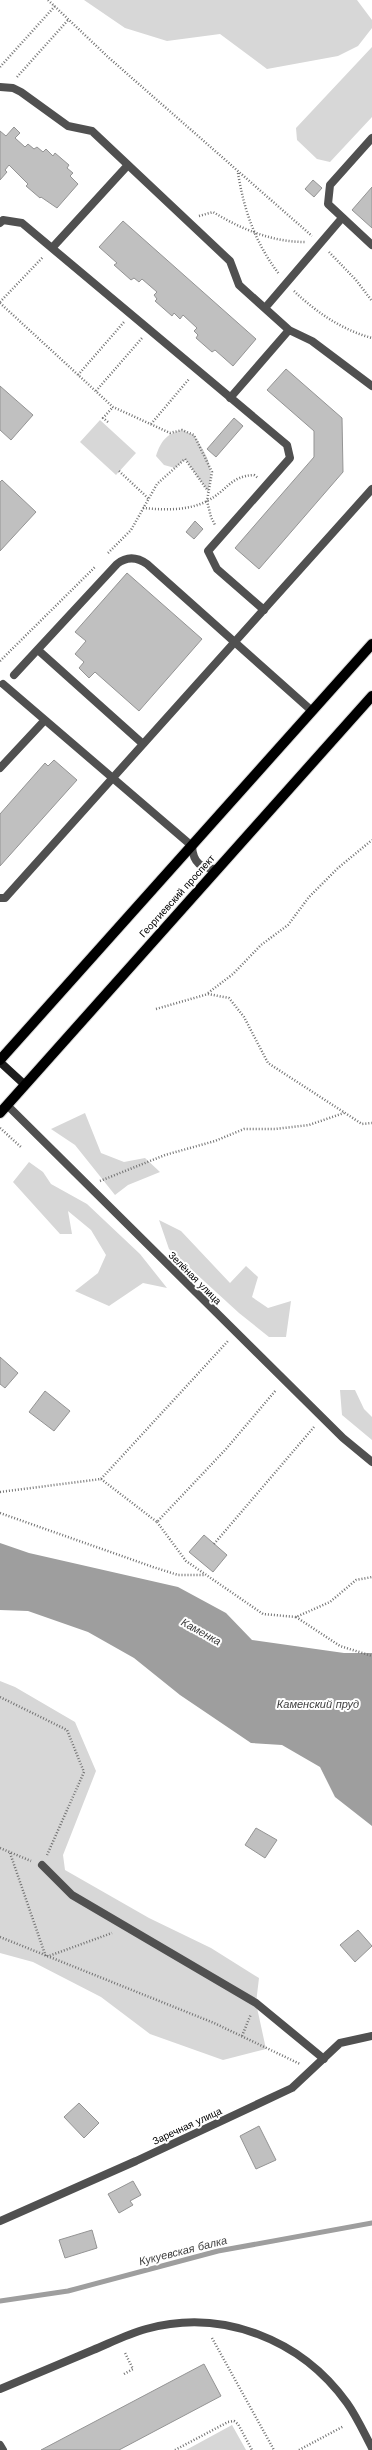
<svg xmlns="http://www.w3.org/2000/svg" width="372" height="2450" viewBox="0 0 372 2450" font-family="'Work Sans',sans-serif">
	<rect width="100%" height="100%" fill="#fff"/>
	<path fill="#d7d7d7" d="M84 0H357L372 20V28L358 46 338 56 267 69 220 34 167 41 125 28Z
		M372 47V117L330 162 317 159 297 140 296 128Z
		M100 420 136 453 116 475 80 442Z
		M182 430 194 435C207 456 215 466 208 491L185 459 175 468 164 465 156 456C161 441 166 434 182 430Z
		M85 1113 101 1153 124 1162 145 1158 160 1172 128 1185 115 1195 75 1145 51 1129Z
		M29 1162 43 1172 51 1184 87 1204 140 1254 167 1288 143 1283 109 1306 75 1291 98 1273 106 1255 91 1230 68 1211 72 1234H60L13 1182Z
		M159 1220 181 1231 230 1283 246 1266 258 1277 252 1297 268 1308 291 1301 286 1337H269L239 1313 169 1249Z
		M340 1390H355L364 1409 372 1417V1440L342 1415Z
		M0 1681 15 1687 75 1722 96 1771 63 1855 65 1870 149 1918 211 1948 259 1978 256 2003 266 2049 223 2060 150 2034 101 1997 33 1962 0 1953Z
		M232 2425 246 2450H186Z"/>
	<path fill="#9e9e9e" d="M0 1543 29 1553 178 1587 226 1613 252 1640 344 1653H372V1826L335 1797 320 1767 282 1745 251 1743 180 1695 134 1658 88 1632 28 1611 0 1610Z"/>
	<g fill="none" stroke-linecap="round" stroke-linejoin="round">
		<path stroke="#9e9e9e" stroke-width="5" d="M0 2301 68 2291 218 2251 372 2223"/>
	</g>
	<path fill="#c0c0c0" stroke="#949494" d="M14 127 20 133 15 138 25 147 28 144 34 149 37 147 43 152 46 149 53 156 55 153 69 165 67 168 73 173 70 176 78 184 57 208 41 197 40 198 26 186 28 184 9 165 5 170 7 172 0 180V131L6 136Z
		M313 180 322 188 314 197 305 189Z
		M372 187V228L352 210Z
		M123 221 256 339 233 366 215 350 212 352 196 338 198 335 194 331 197 328 183 315 180 319 174 313 172 316 155 301 157 299 154 295 157 292 142 279 139 282 134 278 131 280 114 265 117 263 99 247Z
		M286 369 342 418 343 472 259 569 235 548 314 457V431L267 390Z
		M0 386 33 415 11 440 0 430Z
		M234 418 243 426 216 457 207 449Z
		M2 480 36 512 0 551V482Z
		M195 521 203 529 194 539 186 532Z
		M127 573 202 639 139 711 95 672 89 678 79 668 84 662 75 654 86 641 75 632Z
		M54 760 77 780 0 866V814L45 763 48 766Z
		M0 1357 18 1373 5 1388 0 1384Z
		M45 1391 70 1411 54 1431 29 1412Z
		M204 1535 227 1555 213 1572 189 1552Z
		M256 1828 277 1840 265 1858 245 1845Z
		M358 1930 372 1946 355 1962 340 1945Z
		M79 2103 99 2123 84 2138 64 2117Z
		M259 2126 276 2160 256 2169 240 2136Z
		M133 2181 141 2195 130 2201 133 2205 119 2213 108 2194Z
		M92 2230 97 2248 65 2258 59 2240Z
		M204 2364 221 2396 119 2450H41Z"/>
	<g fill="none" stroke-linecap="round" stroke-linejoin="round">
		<g stroke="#dbdbdb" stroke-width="12">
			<path id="primary" d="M0 1060 372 644
				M0 1113 372 696"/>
		</g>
		<path stroke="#727272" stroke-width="2.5" stroke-dasharray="1 2" stroke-linecap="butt" d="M48 0 108 57 312 236
			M0 67 55 6
			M17 77 69 19
			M238 173C244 211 256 244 279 274
			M199 216 213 212C241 229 272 242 305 242
			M329 252 356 280 372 301
			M294 291C316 312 342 330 372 338
			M0 302 43 257
			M0 303 113 407 170 433 182 430 194 435 212 472 207 501 211 517 215 525
			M78 375 124 322
			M96 391 142 338
			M108 422 103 418 113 407
			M151 424 189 379
			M119 471 149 499
			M143 508C164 510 188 511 207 501 227 491 230 476 254 475L258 478
			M108 553 131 530 157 484 185 459 208 491
			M0 661 95 567
			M208 993 233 974 261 945 288 925 309 897 338 868 372 840
			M156 1009 208 994 229 998 244 1017 268 1063 362 1124 372 1123
			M0 1128 21 1147
			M100 1181 165 1155 215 1141 244 1129H275L309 1125 344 1113
			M101 1479 157 1522 226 1449 276 1390
			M0 1492 101 1479 228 1341
			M0 1513 153 1567 178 1575H205
			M157 1522 186 1561 263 1614 296 1617 330 1602 356 1580 372 1577
			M214 1544 314 1427
			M296 1617 340 1646 372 1656
			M0 1697 67 1730 84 1772 47 1855
			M0 1848 31 1861
			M10 1853 46 1957 112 1933
			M0 1937 214 2023 300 2064
			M242 2036 251 2014
			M212 2338 274 2450
			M124 2374 133 2369 125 2353
			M175 2450 228 2422 234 2421 238 2424 252 2450
			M299 2450 344 2426"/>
		<path stroke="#505050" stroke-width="8" d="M0 87 13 88 21 92 68 126 92 131 230 261 239 285 289 330 312 341 372 386
			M372 138 330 185 328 204 372 245
			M0 223 3 220 22 223 287 445 290 458 208 551 217 569 264 610
			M52 248 128 165
			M265 308 342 218
			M230 398 289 330
			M38 650 143 744
			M14 675 117 564C127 556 137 557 147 564L312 711
			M3 684 192 846
			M0 768 44 721
			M0 898H5L372 489
			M42 1865 72 1895 256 2003 324 2059
			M0 2221 136 2161 292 2088 340 2043 372 2036
			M0 2445 3 2450"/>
		<path stroke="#505050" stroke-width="8" d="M192 846C193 863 201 869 218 869
			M7 1105 343 1438 372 1462
			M0 2389C31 2376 62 2363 93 2350 110 2343 128 2334 146 2329 222 2308 301 2339 347 2403 357 2417 364 2433 372 2448"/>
		<path stroke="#1d1d1d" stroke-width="8" d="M0 1062 25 1085"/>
		<use href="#primary" stroke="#000" stroke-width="10"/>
	</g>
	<g text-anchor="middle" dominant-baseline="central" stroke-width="4" stroke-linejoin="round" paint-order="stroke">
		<g font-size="10" fill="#000" stroke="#fff">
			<text transform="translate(177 896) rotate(-48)">Георгиевский проспект</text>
			<text transform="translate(195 1278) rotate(45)">Зелёная улица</text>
			<text transform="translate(187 2126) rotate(-25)">Заречная улица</text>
		</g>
		<g font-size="11" font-style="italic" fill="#3f3f3f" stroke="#fff">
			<text transform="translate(201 1632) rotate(29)">Каменка</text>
			<text x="318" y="1704">Каменский пруд</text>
			<text transform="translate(183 2251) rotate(-14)">Кукуевская балка</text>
		</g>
	</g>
</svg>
